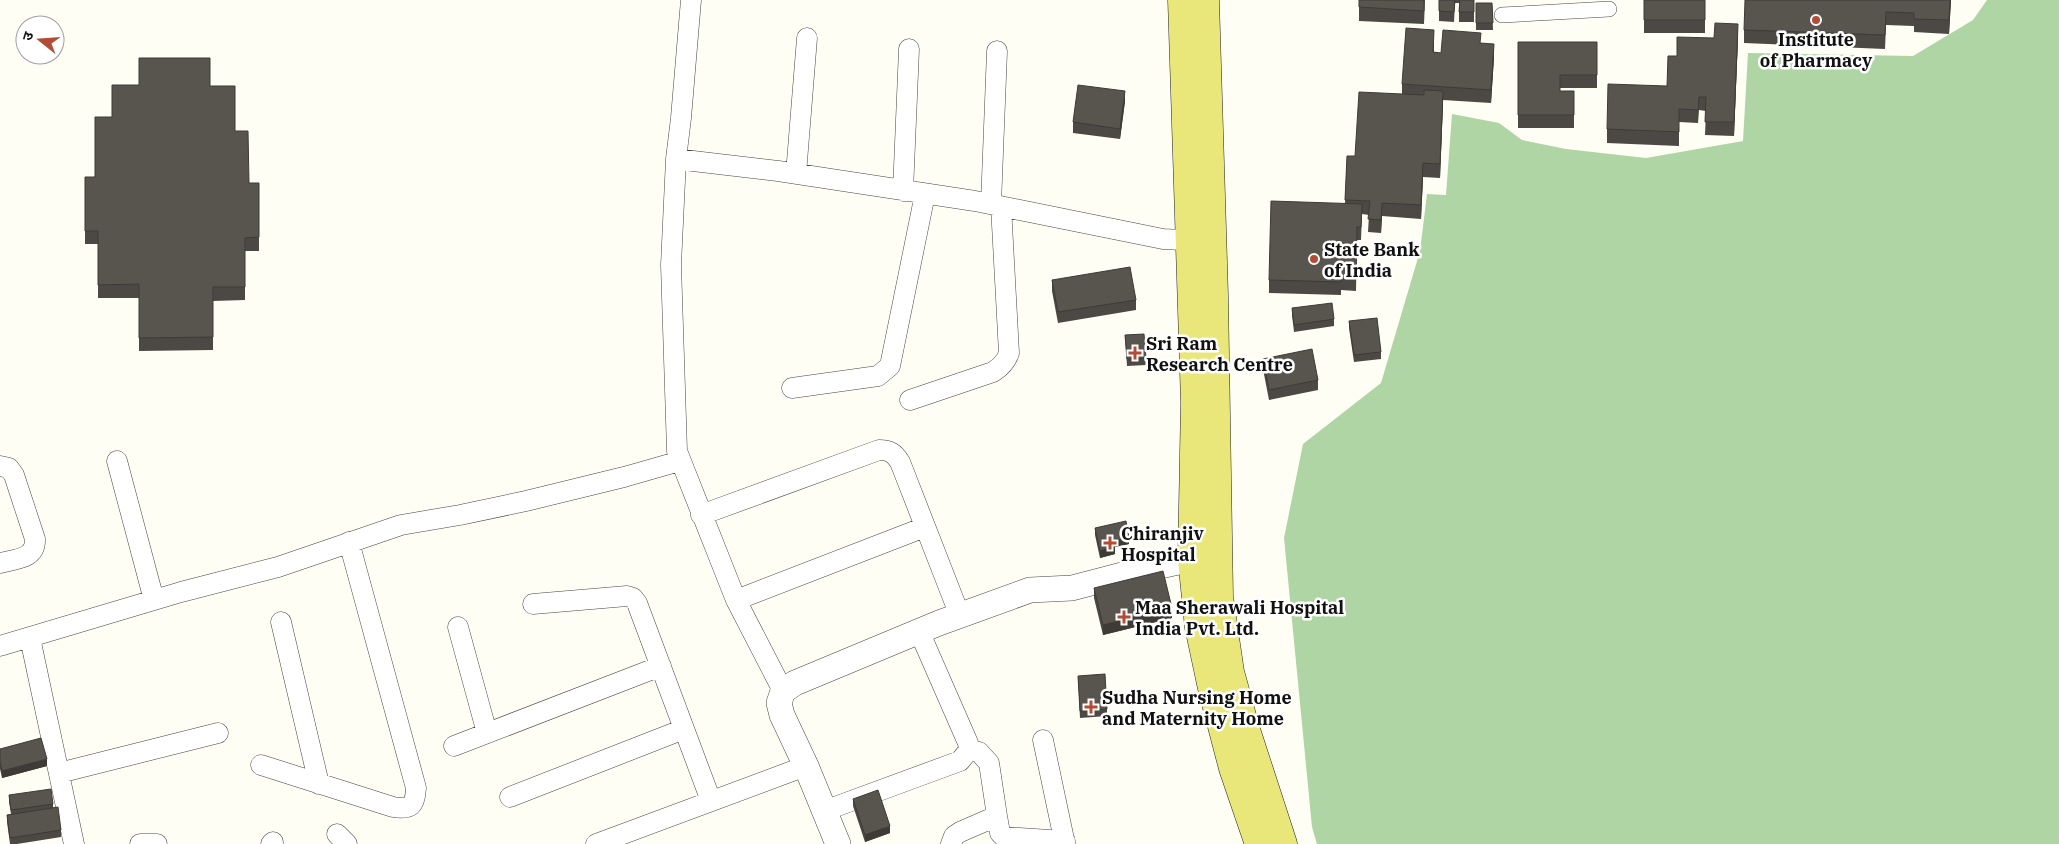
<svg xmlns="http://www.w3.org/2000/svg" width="2059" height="844" viewBox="0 0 2059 844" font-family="'IBM Plex Serif','Noto Sans Devanagari',serif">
	<rect width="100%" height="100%" fill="#fefef5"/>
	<path fill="#aed5a3" d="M1987 0H2059V844H1317L1312 827 1284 538 1303 444 1381 383 1420 251 1427 194 1446 195 1452 114 1499 123 1522 140 1566 149 1646 158 1743 141 1748 53 1913 56 1973 20Z"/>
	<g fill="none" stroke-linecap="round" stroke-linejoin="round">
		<g stroke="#444" stroke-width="16">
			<path id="pedestrian" d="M1502 15 1609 9"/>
		</g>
		<g stroke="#444" stroke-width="21">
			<path id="minor" d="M691 0 681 118 676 159 671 265 677 451 736 600 783 691
				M676 159 778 171 975 201 1163 239 1202 241
				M796 174 807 38
				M903 191 909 49
				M991 204 997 51
				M792 388 878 376 890 366 925 194
				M910 400 993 372C1001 367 1006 362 1009 353L1001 206
				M117 461 154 600
				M0 466 9 468 14 475 35 539C36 559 16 559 0 563
				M701 515 879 450C890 450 894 453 900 462L960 616
				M736 600 925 527
				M533 604 627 596 633 598 637 603 711 801
				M281 622 319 784
				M458 627 487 733
				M30 638 74 844
				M0 646 181 592 278 567 401 525 460 515 526 501 624 477 680 461
				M1043 740 1065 844
				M454 746 661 666
				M261 765 393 807C411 810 415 806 416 788L349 542
				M59 773 218 733
				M510 797 684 729
				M824 811 960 761 969 750 968 743 919 631
				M997 816 1000 833 1004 837 1065 841
				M337 834 347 844
				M140 844H157
				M271 844 273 842
				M596 844 806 766
				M951 844 954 836 960 832 997 816 989 763 979 752 969 750"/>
		</g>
		<g stroke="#444" stroke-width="26">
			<path id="tertiary" d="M838 844 806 766 782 715 779 703 783 691 795 683 939 623 1030 590 1072 588 1137 571 1192 559"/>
		</g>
		<g stroke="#222" stroke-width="29">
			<path id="primary" d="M1182 0 1195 402 1192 559 1199 627 1212 688 1233 768 1259 844
				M1205 0 1214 295 1219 597 1230 672 1245 727 1283 844"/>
		</g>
		<use href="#pedestrian" stroke="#fff" stroke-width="15"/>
		<use href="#minor" stroke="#fff" stroke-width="20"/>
		<use href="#tertiary" stroke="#fff" stroke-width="25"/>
		<use href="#primary" stroke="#e9e67a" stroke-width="28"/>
	</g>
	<path fill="#4c4843" d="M1359 0H1425L1424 24 1359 21Z
		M1439 0H1474V22H1459V3H1455L1454 22 1439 21Z
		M1644 0H1705V33H1644Z
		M1951 0 1949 34 1914 32V26L1886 25 1885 49 1744 43V30Z
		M1476 3H1492L1493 30H1476Z
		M1738 37 1734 136 1705 135 1706 111 1699 110 1698 123 1679 122V146L1607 143V129L1667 86 1677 56 1714 38Z
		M1518 42H1597V88H1560V91H1574V128H1518Z
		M1434 43V52L1441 53 1481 43 1494 57 1491 103 1443 100 1440 178 1423 177 1421 219 1382 216 1381 233 1368 232 1369 215 1362 214 1361 240H1357L1356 291 1341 290V295L1269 293V280L1345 203 1347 156H1355L1402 94V84Z
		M210 86 235 131 249 183H259V251H245V300L213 301V350L139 351V298H98V244H85V177H95L112 117Z
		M1125 101 1120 139 1073 133V122Z
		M1052 280 1136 300V310L1058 323 1052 291Z
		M1292 308 1334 319V326L1294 332 1292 315Z
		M1349 321 1381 352V359L1354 362 1349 328Z
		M1125 335 1146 358V365L1127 366Z
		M1263 359 1318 380V390L1269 400 1263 369Z
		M1095 528 1129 544 1115 547V554L1100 558 1095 535Z
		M1094 588 1172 618 1103 635 1094 598Z
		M1078 676 1107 709V716L1080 718Z
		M0 749 47 766 2 778 0 769Z
		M9 795 53 804V808L61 830V837L17 844H10L7 822V815L11 814 9 802Z
		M853 799 890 833 865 842 853 806Z"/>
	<path fill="#3e3b37" d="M1950 0H1951L1949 34V20Z
		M1738 24V37L1734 136V122Z
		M1494 44V57L1491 103V90Z
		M1125 91V101L1120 139V129Z
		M1443 91V104L1440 178V164Z
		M1423 163V177L1421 219V205Z
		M1382 203V216L1381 233V220Z
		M1129 537V544L1115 547V554L1100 558V551L1114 541Z
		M1172 608V618L1103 635V625Z
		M47 759V766L2 778V771Z
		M890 826V833L865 842V835Z"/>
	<path fill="#58544e" stroke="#3e3b37" d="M1359 0H1424V11L1359 7Z
		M1439 0H1455L1454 12 1439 11Z
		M1460 0H1474V12H1459Z
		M1644 0H1705V20H1644Z
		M1745 0H1950L1949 20 1914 19V13L1886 12 1885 35 1744 30Z
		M1476 3H1492L1493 23H1476Z
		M1715 23 1738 24 1734 122H1705L1706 97H1699L1698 110 1679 109V132L1607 129 1608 84 1667 86 1668 56H1677V37L1714 38Z
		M1406 28 1434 30 1433 52 1441 53 1443 30 1481 33 1480 43 1494 44 1491 90 1402 84Z
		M1518 42H1597V75H1560V91H1574V115H1518Z
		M139 58H210V86H235V131H248L249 183H259V237L245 238V287H213V337L139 338V284L98 285V231H85V177H95V117H112V85H139Z
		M1078 85 1125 91 1120 129 1073 122Z
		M1424 90 1443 91 1440 164 1423 163 1421 205 1382 203 1381 220 1368 219 1370 201 1345 200 1347 156H1355L1359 92 1424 95Z
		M1271 201 1362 204 1361 227H1357L1356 277H1341V282L1269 280Z
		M1130 267 1136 300 1058 312 1052 280Z
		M1332 303 1334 319 1294 325 1292 308Z
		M1377 318 1381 352 1354 355 1349 321Z
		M1144 334 1146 358 1127 359 1125 335Z
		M1312 349 1318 380 1269 390 1263 359Z
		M1126 521 1129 537 1114 541 1115 547 1100 551 1095 528Z
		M1163 571 1172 608 1103 625 1094 588Z
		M1105 674 1107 709 1080 711 1078 676Z
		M41 738 47 759 2 771 0 762V749Z
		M51 789 53 804 11 810 9 795Z
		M878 790 890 826 865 835 853 799Z
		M58 807 61 830 10 838 7 815Z"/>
	<g fill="#b24c37" stroke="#fff" stroke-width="2">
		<circle cx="1816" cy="20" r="5"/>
		<circle cx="1314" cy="259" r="5"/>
		<path d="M1132.5 345.5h5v5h5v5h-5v5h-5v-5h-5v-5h5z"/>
		<path d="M1107.5 535.5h5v5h5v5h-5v5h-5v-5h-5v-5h5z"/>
		<path d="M1121.5 609.5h5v5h5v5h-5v5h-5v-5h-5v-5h5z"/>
		<path d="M1088.5 699.5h5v5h5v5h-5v5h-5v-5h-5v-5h5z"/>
	</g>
	<g text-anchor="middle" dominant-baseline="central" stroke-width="5" stroke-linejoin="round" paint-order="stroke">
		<g font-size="18" font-weight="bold" fill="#111" stroke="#fff" text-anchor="start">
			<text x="1816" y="39" text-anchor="middle">Institute<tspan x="1816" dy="21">of Pharmacy</tspan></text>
			<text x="1324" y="249">State Bank<tspan x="1324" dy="21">of India</tspan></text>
			<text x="1146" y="343">Sri Ram<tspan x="1146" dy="21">Research Centre</tspan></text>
			<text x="1121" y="533">Chiranjiv<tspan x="1121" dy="21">Hospital</tspan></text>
			<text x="1135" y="607">Maa Sherawali Hospital<tspan x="1135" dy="21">India Pvt. Ltd.</tspan></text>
			<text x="1102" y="697">Sudha Nursing Home<tspan x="1102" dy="21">and Maternity Home</tspan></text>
		</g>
	</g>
	<g transform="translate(40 40) rotate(287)"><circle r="24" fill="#ffffff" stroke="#a0a0a0"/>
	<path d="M0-4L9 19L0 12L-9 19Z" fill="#b24c37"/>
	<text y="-8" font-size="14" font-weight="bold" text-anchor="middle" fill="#111111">उ</text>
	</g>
</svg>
